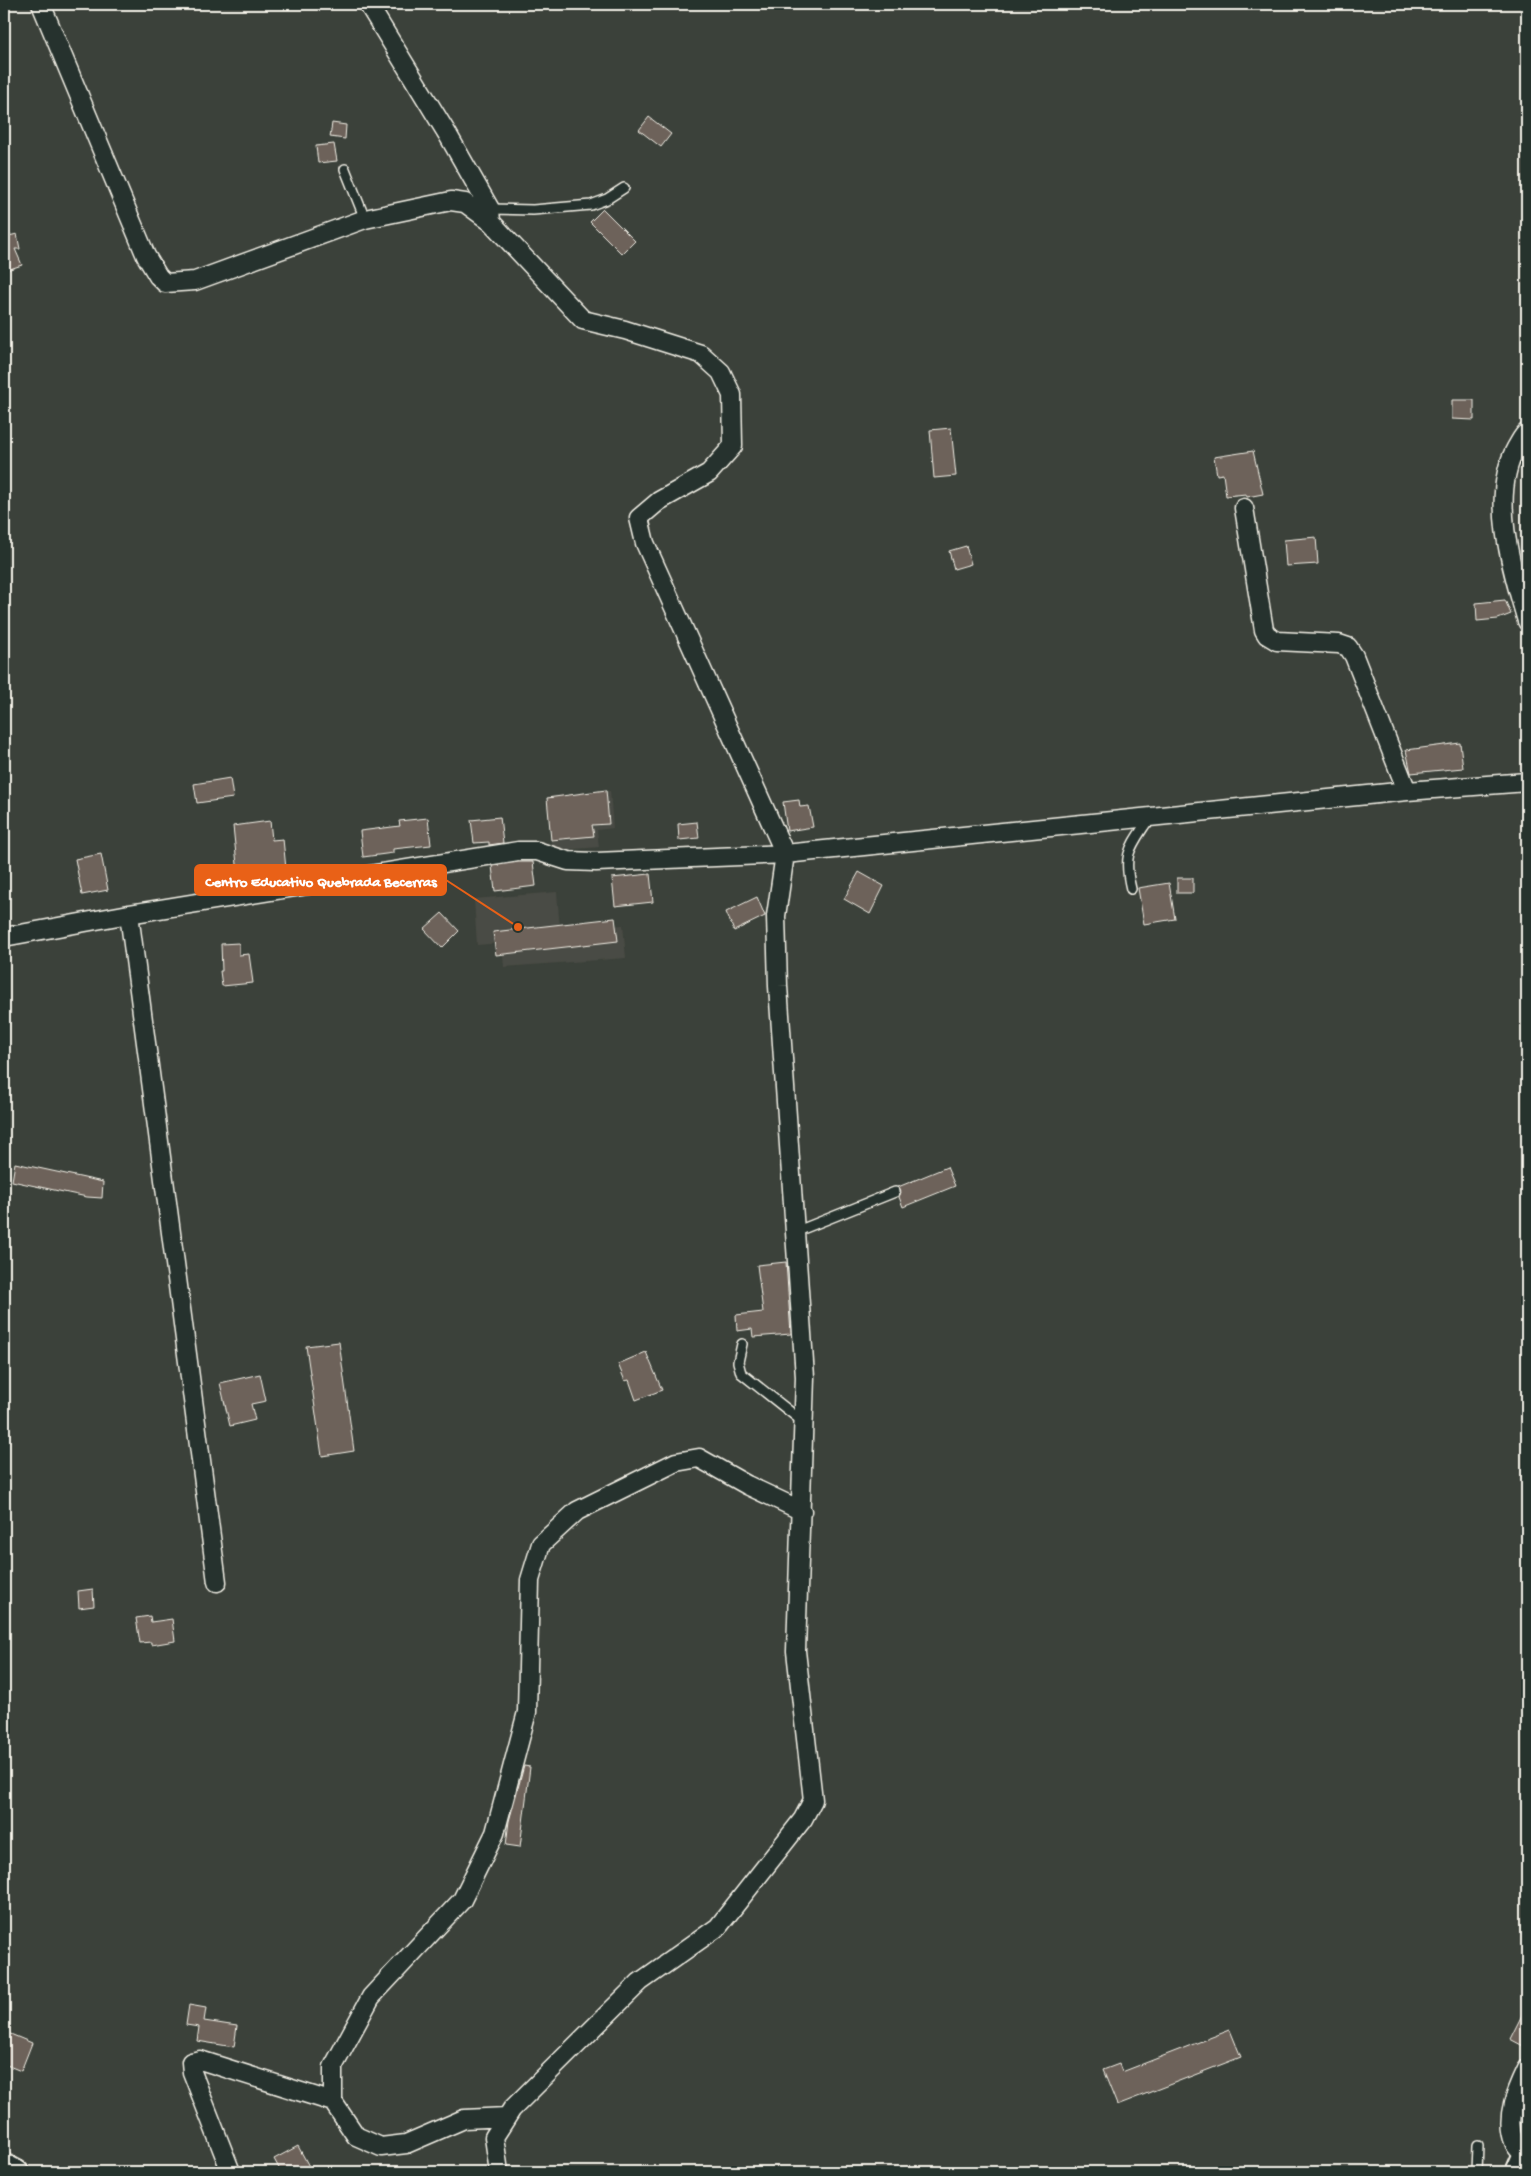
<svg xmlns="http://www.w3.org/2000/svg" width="1531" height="2176" viewBox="0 0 1531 2176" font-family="'Gochi Hand',sans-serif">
	<rect width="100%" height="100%" fill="#3b413a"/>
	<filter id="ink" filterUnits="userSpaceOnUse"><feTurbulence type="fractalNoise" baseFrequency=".02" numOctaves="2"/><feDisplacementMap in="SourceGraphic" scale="10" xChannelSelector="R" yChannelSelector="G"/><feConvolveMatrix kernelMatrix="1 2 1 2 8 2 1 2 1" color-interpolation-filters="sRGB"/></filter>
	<g filter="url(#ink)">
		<path fill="#4a4b44" d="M610 791 613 828 597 830 599 847 552 851 547 797Z
			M557 892 560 930 623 925 626 958 504 967 502 943 477 945 474 899Z"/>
		<path fill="#6d625a" stroke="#f4f1e8" d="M649 117 671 134 661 147 639 130Z
			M332 123 346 125 345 139 330 137Z
			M334 144 337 161 318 163 316 146Z
			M603 209 635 241 622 254 590 222Z
			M4 224 9 236 17 234 20 249H15L22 265 4 271Z
			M1452 400H1474V420L1452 419Z
			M951 428 956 476 934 478 930 430Z
			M1253 451 1263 494 1247 497 1246 494 1226 496 1223 474 1217 475 1214 457Z
			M1316 537 1318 564 1286 566 1284 540Z
			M966 546 971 564 954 569 949 551Z
			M1505 600 1511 614 1498 619 1477 621 1476 603Z
			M1460 743 1463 768 1411 773 1406 750Z
			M230 778 233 798 197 803 194 784Z
			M606 790 609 824 592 825 594 836 551 840 547 798Z
			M799 800 800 807 809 806 813 827 787 831 783 802Z
			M500 817 503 843 489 845V842L474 843 471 820Z
			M428 818 431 845 393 849V853L363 857 360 831 400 826 399 821Z
			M270 821 272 840 283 839 286 869 238 874 233 826Z
			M697 822 699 838 679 840 678 824Z
			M101 854 108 890 82 895 75 859Z
			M519 862H533L536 886 495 891 492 866Z
			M859 872 884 886 870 914 844 899Z
			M650 874 653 902 615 906 612 878Z
			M1177 878H1193V893H1177Z
			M1169 883 1175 919 1144 924 1138 888Z
			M757 897 765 916 734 931 726 912Z
			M442 913 459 931 442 948 424 929Z
			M615 918 618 941 496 955 493 932Z
			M239 943V955L249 954 253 983 222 986 220 971H222L221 944Z
			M15 1163 103 1182 102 1198 87 1197 12 1181Z
			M947 1167 955 1186 903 1207 899 1197 901 1192 898 1187Z
			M786 1262 791 1334 753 1337 752 1329 737 1331 736 1315 763 1312 757 1265Z
			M339 1342 354 1451 322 1456 306 1346Z
			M646 1352 662 1390 636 1400 629 1380 625 1381 618 1364Z
			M260 1374 266 1401 251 1404 255 1420 230 1426 220 1383Z
			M93 1589 94 1606 79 1608 78 1591Z
			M150 1616 151 1622 172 1619 175 1641 151 1645V1642L140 1643 136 1618Z
			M524 1766 530 1767 520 1847 506 1845 509 1821Z
			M189 2005 206 2008 204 2021 237 2026 234 2047 197 2041 199 2027 186 2025Z
			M1527 2005V2048L1510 2039Z
			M1230 2030 1241 2057 1117 2105 1103 2070 1119 2064 1122 2072Z
			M8 2033 32 2043 21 2071 4 2064V2044Z
			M298 2146 312 2172H281L274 2159Z"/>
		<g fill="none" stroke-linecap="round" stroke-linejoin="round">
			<g stroke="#f4f1e8" stroke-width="12">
				<path id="service" d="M345 169 365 219
					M490 209 533 210 591 205 607 199 624 188
					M1131 889C1122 852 1131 847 1150 817
					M795 1232 895 1192
					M742 1344 738 1362 741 1373 803 1422
					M1477 2172 1478 2145"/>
			</g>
			<g stroke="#f4f1e8" stroke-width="21">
				<path id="minor" d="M41 4 146 256 158 276 165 283 195 281 365 219 451 201 465 203 491 222 583 320 625 330 701 354 721 372 732 395 733 446 709 473 659 501 639 518 645 543 785 854 776 916 778 986 805 1377 796 1651 813 1800 803 1819 718 1927 640 1982 512 2109 494 2137 499 2172
					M368 4 448 135 490 209 491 222
					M1527 432C1522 436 1520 442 1516 448 1489 497 1512 570 1527 621
					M1244 508 1264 630 1267 635 1277 641 1339 644 1348 647 1354 656 1407 791
					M129 914 217 1582
					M4 937 129 914 518 851H537L568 861 596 862 785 854 1407 791 1527 782
					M333 2102V2067L371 1997 462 1900 495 1833 527 1712 530 1580 541 1544 577 1511 676 1462 699 1458 747 1485 802 1511
					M1524 2155C1521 2151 1516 2146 1514 2142 1504 2117 1517 2089 1527 2068
					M231 2172 192 2072 191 2062 200 2060 333 2102 356 2136 381 2147 406 2144 464 2119 507 2117"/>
			</g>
			<g stroke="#f4f1e8" stroke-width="26">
				<path id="tertiary" d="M4 2165 17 2172
					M1517 2172 1527 2149"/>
			</g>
			<use href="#service" stroke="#26332d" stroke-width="9"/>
			<use href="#minor" stroke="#26332d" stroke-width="18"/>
			<use href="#tertiary" stroke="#26332d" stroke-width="22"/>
		</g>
	</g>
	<path fill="none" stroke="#e96117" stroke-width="2" d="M518 927L446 880"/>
	<circle fill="#e96117" stroke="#26332d" stroke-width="2" cx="518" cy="927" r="5"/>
	<rect fill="#e96117" stroke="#e96117" stroke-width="2" x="195" y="865" width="251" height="30" rx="5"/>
	<g font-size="15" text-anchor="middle" font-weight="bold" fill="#fff">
		<text x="321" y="886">Centro Educativo Quebrada Becerras</text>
	</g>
	<rect width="1531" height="2176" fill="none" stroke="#26332d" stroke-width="20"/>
	<rect x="10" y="10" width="1511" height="2156" fill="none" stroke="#f4f1e8" stroke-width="2" filter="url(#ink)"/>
</svg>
